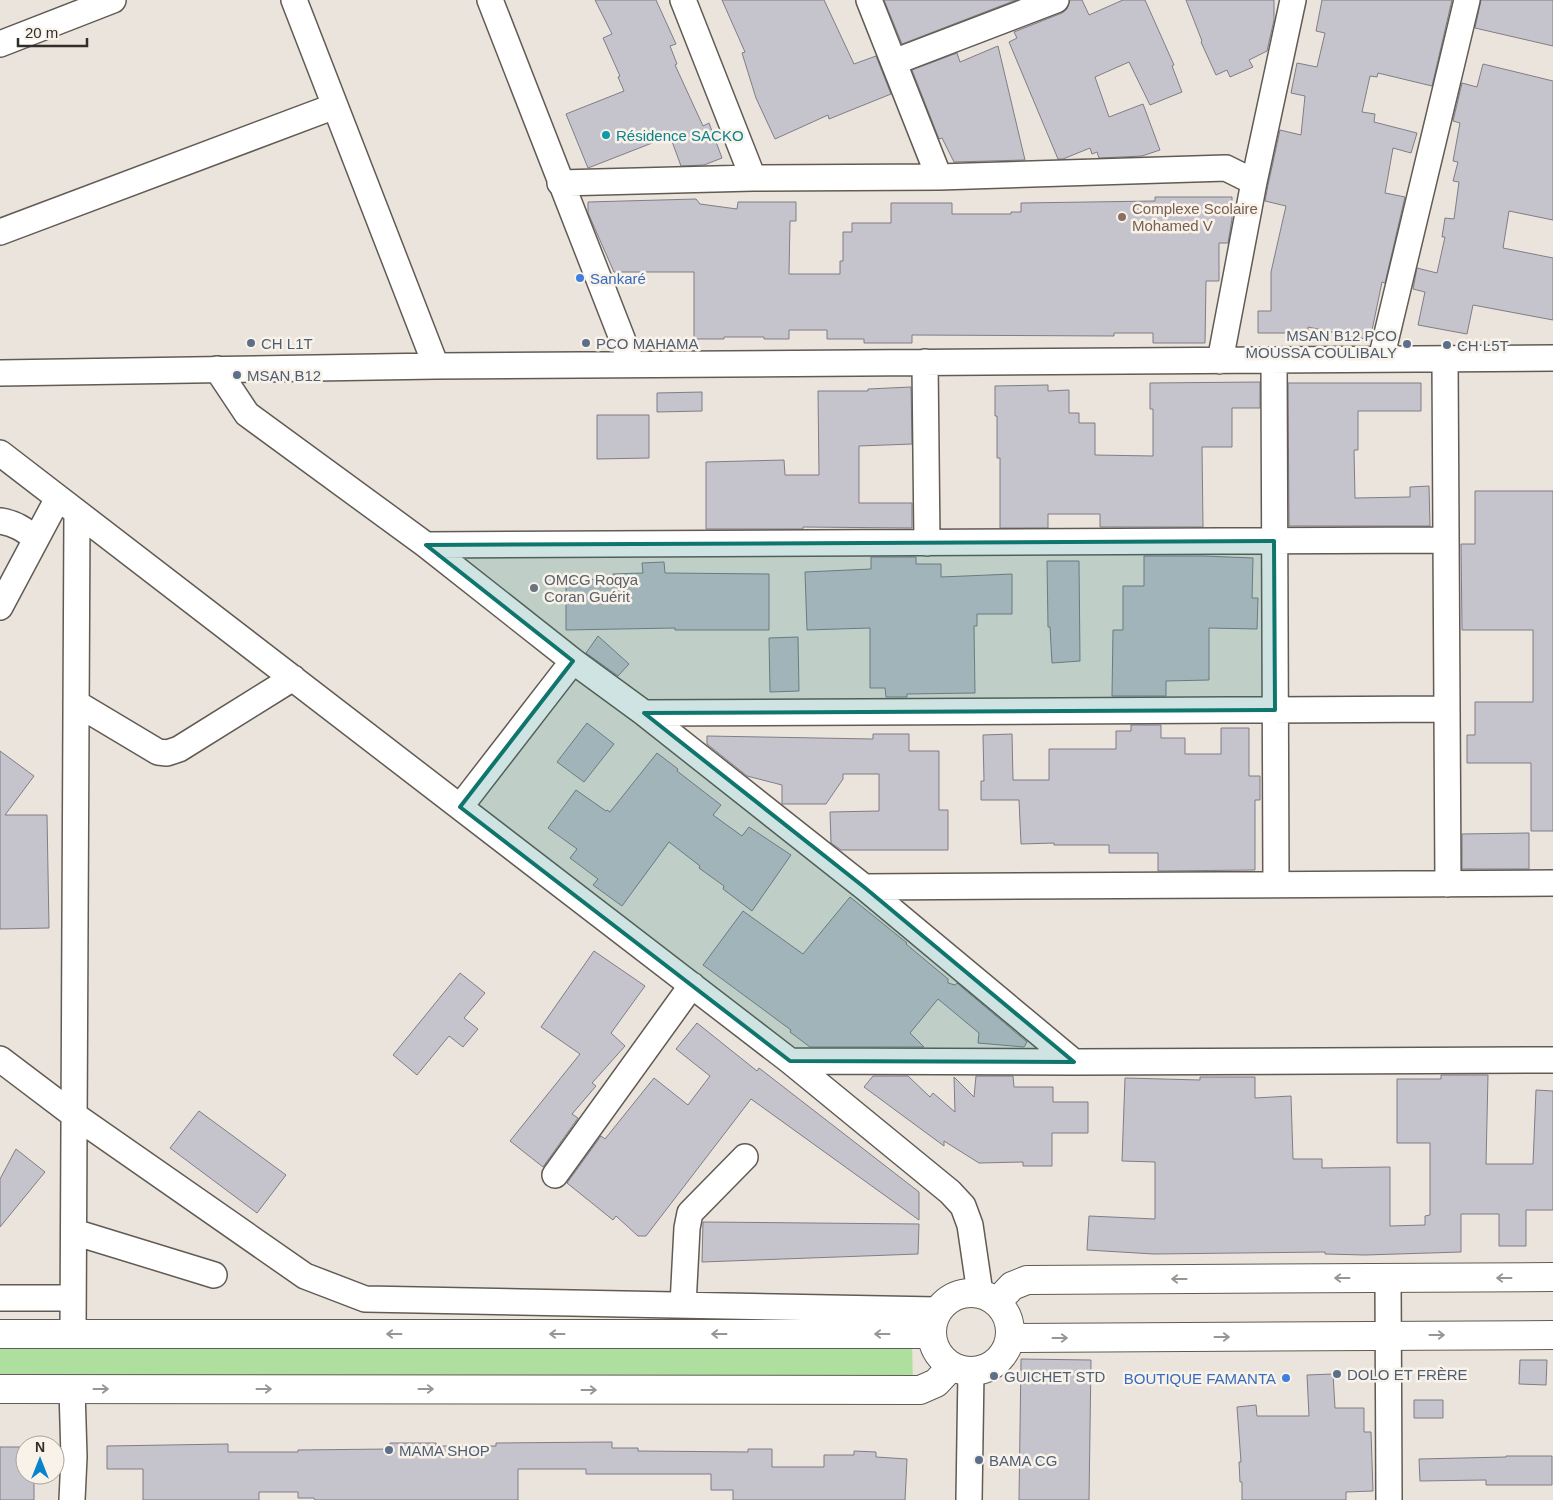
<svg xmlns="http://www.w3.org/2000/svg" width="1553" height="1500" viewBox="0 0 1553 1500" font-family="Arial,sans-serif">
	<rect width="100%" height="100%" fill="#ebe4dc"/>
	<path fill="#aedf9f" d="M0 1343H912L913 1383 0 1380Z"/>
	<path fill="#c5c3cc" stroke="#807d86" d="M595 0H656L676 44 670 46 677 64 675 65 703 126 709 123 722 158 704 165 681 166 670 136 588 168 566 114 624 91 618 77 620 76 603 38 612 34Z
		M722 0H824L854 64 876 56 891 94 829 119 828 115 775 139 756 98 742 53 745 52Z
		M884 0H1016L902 44Z
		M1070 0H1082L1089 15 1123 0H1145L1174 65 1172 66 1182 92 1150 105 1129 62 1095 77 1109 117 1143 104 1160 150 1142 156 1099 158 1097 152 1092 154 1090 148 1063 159H1058L1009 42 1017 38 1014 32 1062 13 1067 9Z
		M1186 0H1274V20L1267 51 1249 60 1253 67 1230 77 1227 70 1216 75 1201 42 1202 41Z
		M1322 0H1452L1432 86 1378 73 1377 77 1370 76 1362 112 1375 114 1374 122 1417 133 1411 153 1393 148 1385 193 1405 197 1385 283 1382 282 1370 340 1308 327V333H1258V311H1271V272L1286 206 1265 201 1268 185 1280 130 1301 135 1305 96 1291 93 1297 63 1317 67 1325 33 1316 31Z
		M1481 0H1553V46L1475 28Z
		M998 46 1025 160 954 162 942 138 939 139 912 70 957 53 960 62Z
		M1483 64 1553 81V220L1509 211 1503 248 1553 258V320L1473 305 1467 334 1418 325 1425 292 1413 289 1417 268 1437 273 1445 237H1442L1445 218 1454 219 1459 182 1453 181 1458 162 1453 161 1460 123 1453 121 1462 83 1477 87Z
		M1155 197H1232V219L1228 243H1219V281H1206L1205 343H1153V333H1114V336L912 335V343H864V339H827V330H789V339H764V337H724V339H694V272H614L588 213V202L696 199 700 204 737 209 738 202H796V221H790L789 274H840V261H843V232H852V223H891V203H952V214H1011V212H1021V203L1155 201Z
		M1260 382V408H1232V447H1202L1203 527H1100V514H1048V528H1000V458H997V416H995V386L1048 385V391L1069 390V413H1079V423H1095V455L1153 456V409H1150V383Z
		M1288 383H1421V411H1358V450H1354L1355 498 1410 497V487L1429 486 1430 526H1289Z
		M911 387 912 444 859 446V503H912V528L803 527V529H706V462L784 460 785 475H819L818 391H868V389Z
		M702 392V411L657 412V393Z
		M597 415H649V458L597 459Z
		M1475 491H1553V831H1531V763H1467V735H1475V702H1533V630H1462L1461 544H1475Z
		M1144 556H1204L1253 558 1252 598H1258L1257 629 1209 628V680L1166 681V696H1112L1113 630H1123V586H1144Z
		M871 557H916V564H941V577L1012 574V614H977V626H974L975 693 907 694V697H886L885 688H870V628L807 630 805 572 871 569Z
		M1047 561H1079L1080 661 1052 663 1050 627H1048Z
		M664 562 665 573 769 574V630H675V628L566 630V580L613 579V574L643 573 642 563Z
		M598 636 629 664 618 676 586 653Z
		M798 637 799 691 770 692 769 638Z
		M587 723 614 744 584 782 557 762Z
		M1131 725H1161V738H1185V754H1221V728H1249V776H1260V800H1255V870L1158 871V853H1109V845H1054V843L1021 844 1019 800H981V781H984L983 735 1012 734 1013 780H1049V749H1116V731H1131Z
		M873 734H909V751H939V810H948V850H841L831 843 830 812 879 811V774H843V779L826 804H782V785L747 776 707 744V736L873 739Z
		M0 751 34 776 5 815H47L49 928 0 929Z
		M657 753 678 769 677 771 721 805 713 815 742 836 749 827 791 855 752 911 723 889 724 886 699 868 700 866 669 842 622 906 593 885 598 879 570 858 577 849 548 828 576 790 606 811 607 810 610 812Z
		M1529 833V869H1462V834Z
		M850 897 907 943 906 944 948 979V983L955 985 957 983 1027 1042 1024 1047 978 1043 979 1033 938 999 910 1033 924 1047H810L790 1032 791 1030 703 965 743 911 803 954Z
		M594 951 645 986 611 1033 625 1046 592 1083 596 1086 572 1114 578 1118 543 1167 510 1141 580 1054 541 1027Z
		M460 973 485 993 464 1018 478 1029 463 1047 449 1036 417 1075 393 1055Z
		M697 1023 757 1071 759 1068 919 1192V1220L751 1099 646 1236H638L616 1216 613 1220 567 1183 601 1136 605 1139 654 1078 688 1105 710 1076 676 1049Z
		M1441 1075H1488L1486 1164H1533L1536 1090 1553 1091V1210H1526V1246H1499V1214H1461V1252L1365 1255 1325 1254V1252L1154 1254 1087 1250 1089 1216 1155 1219V1162L1122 1161 1125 1078 1200 1080V1077H1255V1098L1291 1096 1293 1159H1322V1168L1390 1167V1226L1425 1225V1216L1430 1215V1143H1397V1079H1441Z
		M873 1076H908L930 1097 933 1093 955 1112 954 1077 974 1097 976 1076H1013L1014 1087H1053V1102H1088V1133H1052V1166H1023V1162L979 1163 944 1141V1146L864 1087Z
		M199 1111 286 1175 257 1213 170 1148Z
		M16 1149 45 1172 0 1227V1179Z
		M703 1222 919 1224 918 1254 702 1262Z
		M1021 1359 1091 1360 1089 1500H1019Z
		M1520 1360H1547L1546 1385 1519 1384Z
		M1333 1374 1335 1408H1364V1432H1371L1373 1491 1346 1492V1500H1242V1482H1240L1239 1462H1241L1237 1407 1256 1405 1257 1416H1309L1307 1375Z
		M1414 1400H1443V1418H1414Z
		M612 1442V1448H638V1451L748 1452V1449H772V1467H824V1455H854V1451L876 1452V1457L907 1459 905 1500H733V1490H711V1474H586V1469H518V1500H315L314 1498H298V1492H259V1500H143V1469H107V1446L228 1444V1452H298V1450L390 1449V1443H436V1446H496V1443Z
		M0 1447H25V1475H34V1500H0Z
		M1506 1456H1552V1485H1486V1480L1420 1481 1419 1459 1506 1457Z"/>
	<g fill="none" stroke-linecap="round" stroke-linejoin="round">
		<g stroke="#615b54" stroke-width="28">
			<path id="minor" d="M294 0 436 366
				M490 0 632 364
				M683 0 753 178
				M869 0 939 177
				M0 44 113 0
				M894 62 1056 0
				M560 183 753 178 939 177 1226 168 1254 182
				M0 232 335 106
				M1381 359 1467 0
				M1445 359 1448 884
				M1274 360 1276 884
				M1220 361 1254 182 1293 0
				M925 362 927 543
				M217 369 247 414 426 545 573 661 644 713 864 887 1074 1062
				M0 373 436 366 1553 358
				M0 453 790 1061 950 1192 963 1206 970 1225 980 1293
				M0 521C15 523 25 530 36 539
				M426 545 1446 540
				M0 607 58 498
				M76 703 158 752 167 753 179 749 293 678
				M644 713 1447 709
				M460 807 573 661
				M864 887 1553 883
				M0 1059 74 1115 305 1276 365 1299 937 1310
				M790 1061 1074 1062 1553 1060
				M555 1175 692 985
				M74 1232 214 1275
				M1388 1278 1389 1500
				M0 1298H73
				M683 1305 687 1228 690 1213 745 1157
				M73 1334 77 513
				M72 1389 74 1457 72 1500
				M969 1500 971 1371"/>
		</g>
		<g stroke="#615b54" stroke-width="30">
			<path id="major" d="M932 1332a39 39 0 1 1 78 0a39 39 0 1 1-78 0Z
				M997 1302 1012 1286 1027 1280 1553 1277
				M0 1334H931
				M1011 1338 1553 1335
				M0 1389 920 1390 936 1383 951 1367"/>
		</g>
		<use href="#minor" stroke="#fff" stroke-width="25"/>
		<use href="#major" stroke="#fff" stroke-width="28"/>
	</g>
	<defs><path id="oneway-shaft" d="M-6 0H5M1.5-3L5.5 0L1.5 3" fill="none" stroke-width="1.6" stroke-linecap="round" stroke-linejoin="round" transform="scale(1.25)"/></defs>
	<g stroke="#989695">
		<use href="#oneway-shaft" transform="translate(1342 1278) rotate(180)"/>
		<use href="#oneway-shaft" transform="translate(1504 1278) rotate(180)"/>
		<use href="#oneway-shaft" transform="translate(1179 1279) rotate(180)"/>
		<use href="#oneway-shaft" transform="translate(394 1334) rotate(180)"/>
		<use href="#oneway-shaft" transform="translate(557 1334) rotate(180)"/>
		<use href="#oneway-shaft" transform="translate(719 1334) rotate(180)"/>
		<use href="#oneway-shaft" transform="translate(882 1334) rotate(180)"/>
		<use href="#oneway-shaft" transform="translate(1437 1335)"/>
		<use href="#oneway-shaft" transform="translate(1222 1337)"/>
		<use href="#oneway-shaft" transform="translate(1060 1338)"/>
		<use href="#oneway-shaft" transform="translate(101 1389)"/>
		<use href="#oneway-shaft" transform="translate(264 1389)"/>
		<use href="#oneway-shaft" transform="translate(426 1389)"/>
		<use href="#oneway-shaft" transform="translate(589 1390)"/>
	</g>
	<path fill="#0f766e" fill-opacity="0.2" stroke="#0f766e" stroke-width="4" stroke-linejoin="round" d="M1274 541 1275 710 644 713 864 887 1074 1062 790 1061 460 807 573 661 426 545Z"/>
	<circle fill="#0f9aa8" stroke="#f8f2e9" stroke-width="2" cx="606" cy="135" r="5"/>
	<circle fill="#8d6e63" stroke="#f8f2e9" stroke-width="2" cx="1122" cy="217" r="5"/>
	<g fill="#3f7fe0" stroke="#f8f2e9" stroke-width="2">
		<circle cx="580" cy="278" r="5"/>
		<circle cx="1286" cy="1378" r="5"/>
	</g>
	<g fill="#5c6f8a" stroke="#f8f2e9" stroke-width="2">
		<circle cx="251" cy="343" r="5"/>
		<circle cx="586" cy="343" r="5"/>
		<circle cx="1407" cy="344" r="5"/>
		<circle cx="1447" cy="345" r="5"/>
		<circle cx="237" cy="375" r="5"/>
		<circle cx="1337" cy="1374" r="5"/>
		<circle cx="994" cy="1376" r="5"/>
		<circle cx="389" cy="1450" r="5"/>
		<circle cx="979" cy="1460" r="5"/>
	</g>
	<circle fill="#6b7280" stroke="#f8f2e9" stroke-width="2" cx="534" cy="588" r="5"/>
	<g text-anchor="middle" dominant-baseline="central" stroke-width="5" stroke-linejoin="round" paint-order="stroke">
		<g font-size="15" fill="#0d838f" stroke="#f8f2e9" text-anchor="start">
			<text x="616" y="135">Résidence SACKO</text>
		</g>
		<g font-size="15" fill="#785e54" stroke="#f8f2e9" text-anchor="start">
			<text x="1132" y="208">Complexe Scolaire<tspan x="1132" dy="17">Mohamed V</tspan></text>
		</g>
		<g font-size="15" fill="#366cbe" stroke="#f8f2e9" text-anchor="start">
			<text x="590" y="278">Sankaré</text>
			<text x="1276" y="1378" text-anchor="end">BOUTIQUE FAMANTA</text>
		</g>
		<g font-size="15" fill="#4e5e75" stroke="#f8f2e9" text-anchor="start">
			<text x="1397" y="335" text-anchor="end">MSAN B12 PCO<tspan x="1397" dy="17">MOUSSA COULIBALY</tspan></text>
			<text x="261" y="343">CH L1T</text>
			<text x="596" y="343">PCO MAHAMA</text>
			<text x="1457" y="345">CH L5T</text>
			<text x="247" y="375">MSAN B12</text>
			<text x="1347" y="1374">DOLO ET FRÈRE</text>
			<text x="1004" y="1376">GUICHET STD</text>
			<text x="399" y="1450">MAMA SHOP</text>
			<text x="989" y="1460">BAMA CG</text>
		</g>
		<g font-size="15" fill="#5b616d" stroke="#f8f2e9" text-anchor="start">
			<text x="544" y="579">OMCG Roqya<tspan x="544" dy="17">Coran Guérit</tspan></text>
		</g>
	</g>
	<g transform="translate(40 1460)"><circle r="24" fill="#f8f2e9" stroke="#a8a49d"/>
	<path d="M0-4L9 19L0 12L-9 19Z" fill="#0884cc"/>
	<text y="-8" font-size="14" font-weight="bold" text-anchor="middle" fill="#302e2b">N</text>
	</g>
	<path d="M18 38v8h69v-8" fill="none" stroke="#302e2b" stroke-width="2.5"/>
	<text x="25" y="38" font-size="15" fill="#302e2b" stroke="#f8f2e9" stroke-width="4" paint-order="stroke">20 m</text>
</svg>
